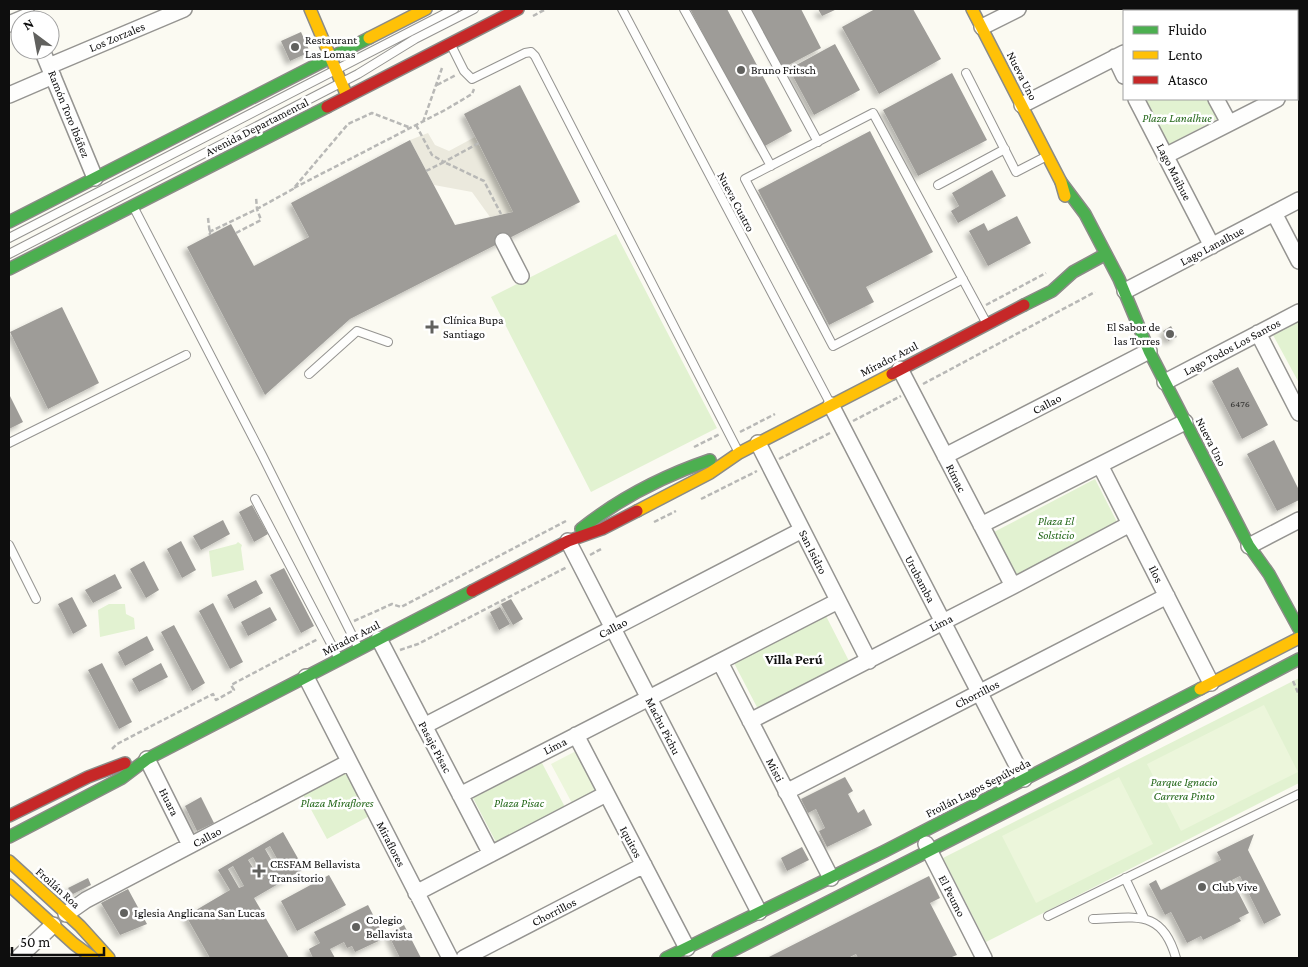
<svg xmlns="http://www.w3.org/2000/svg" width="1308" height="967" viewBox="0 0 1308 967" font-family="'Crimson Pro',serif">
	<defs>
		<filter id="shadow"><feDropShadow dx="-4" dy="4" stdDeviation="2.5" flood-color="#0004"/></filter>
	</defs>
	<rect width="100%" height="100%" fill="#fbfaf2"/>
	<path fill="#e2f2d1" d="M1144 99H1207L1217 119 1168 145Z
		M616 234 717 428 591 492 491 297Z
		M1299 321V383L1273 335Z
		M1095 479 1118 524 1016 576 994 532Z
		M238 542 242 545 241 548 244 570 212 577 209 551 236 544Z
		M109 604H125L126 614 134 618 135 629 100 637 98 610Z
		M826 616 851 665 759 711 734 663Z
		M1299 678V783L986 942 943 858Z
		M542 763 566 809 497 844 473 798Z
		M348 766 373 814 327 839 301 791Z"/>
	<path fill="#ecf6db" d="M1264 705 1298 772 1181 831 1147 764Z
		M578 750 599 791 573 805 551 764Z
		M1119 777 1153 844 1036 903 1002 836Z"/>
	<path fill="#ebe9dd" d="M428 133 435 145 449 151 475 137 513 212 490 217 472 192 434 185 410 140Z"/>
	<path fill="#9e9c98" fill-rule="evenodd" filter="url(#shadow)" d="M690 9H727L792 131 763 147Z
		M751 9H801L821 48 781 69Z
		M818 9H837L822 16Z
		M875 9H913L941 59 879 94 842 27Z
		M301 32 310 52 290 61 281 41Z
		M835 44 860 90 814 115 789 69Z
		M952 73 987 140 918 176 883 110Z
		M520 85 580 202 350 319 265 395 187 247 231 224 254 266 309 237 291 203 410 140 455 225 513 212 464 114Z
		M870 131 933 252 866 287 874 302 829 325 758 190Z
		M992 170 1006 196 958 223 951 211 959 206 952 193Z
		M1017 216 1031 243 988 266 969 231 984 223 988 231Z
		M62 307 99 383 48 409 10 332Z
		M1171 326 1177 337 1168 341 1163 331Z
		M1238 367 1268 425 1242 439 1212 381Z
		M9 394 23 422 9 429Z
		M1274 440 1299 490V500L1277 511 1247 454Z
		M252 505 268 534 254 542 239 512Z
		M223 520 230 534 201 550 193 536Z
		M181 541 196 570 182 578 167 549Z
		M144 561 159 590 146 598 130 569Z
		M284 568 314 626 301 633 270 575Z
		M115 574 122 588 93 603 85 590Z
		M256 580 263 593 234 609 227 595Z
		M72 597 87 626 73 634 58 604Z
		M511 599 523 619 513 625 501 604Z
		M213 603 243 662 230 669 199 611Z
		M270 607 277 620 248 636 241 622Z
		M500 607 510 624 499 630 490 612Z
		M174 625 205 683 192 691 161 632Z
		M147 636 154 650 125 666 118 652Z
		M102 663 132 722 119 729 88 670Z
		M161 663 168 677 139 692 132 679Z
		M845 777 853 791 848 794 858 813 864 809 872 825 827 847 819 831 825 828 816 809 808 813 801 799Z
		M201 797 214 823 197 831 185 806Z
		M283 832 304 869 254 898 289 958H210L186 916 230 890 218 870ZM270 846 281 866 276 868 265 849ZM253 857 264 877 260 879 248 860ZM233 866 244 886 239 888 228 869Z
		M1254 834 1248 850 1281 915 1264 924 1240 876 1232 880 1249 913 1239 918 1241 921 1203 940 1201 936 1187 943 1171 912 1165 915 1149 884 1156 880 1161 890 1221 860 1217 852Z
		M802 847 809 860 787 871 781 858Z
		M329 875 346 905 297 931 281 901Z
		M929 876 940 898 930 903 957 955 949 958H858L856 954 848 958H767Z
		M88 878 91 885 73 894 68 888Z
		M128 889 147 924 120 935 101 903Z
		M368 905 385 938 355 952 352 946 347 948 344 942 330 949 335 958H313L309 949 320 943 314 932Z
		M404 925 421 958H400L388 934Z"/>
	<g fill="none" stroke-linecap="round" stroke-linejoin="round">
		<g stroke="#959491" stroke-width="10">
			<path id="lane" d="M622 9 830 403
				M684 9 771 166
				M746 9 818 142
				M451 45 464 71 472 79 525 53 531 52 535 56 738 451
				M966 73 1016 172 1047 156
				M938 185 1005 149
				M134 208 262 455 358 647
				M9 238 454 9
				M9 254 358 74 415 39 474 9
				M963 279 833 346 745 179 873 113 987 324
				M309 374 357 331 388 342
				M9 443 186 355
				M255 499 339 659
				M9 545 36 599
				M1125 878 1144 918
				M1048 916 1299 794
				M1093 919C1135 918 1162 908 1176 958"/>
		</g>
		<g stroke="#959491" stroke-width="18">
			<path id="street" d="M1170 9 1171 11
				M1281 9 1282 11
				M1297 16 1299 21
				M9 24 28 16
				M982 27 1018 9
				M1297 40 1299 45
				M42 50 95 178
				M1115 57 1124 76
				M49 66 184 9
				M1297 89 1299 88
				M9 95 53 76
				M1136 99 1212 246
				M1216 99 1229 123
				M1022 105 1124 53
				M1165 156 1277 99
				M1274 213 1299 261
				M503 241 521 276
				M1125 291 1299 200
				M1258 333 1299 413
				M900 369 1013 586
				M1165 382 1299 312
				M831 405 1024 779
				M758 443 869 661
				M945 456 1149 351
				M1100 465 1211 683
				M981 525 1185 422
				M568 541 759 912
				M1249 546 1299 520
				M379 639 491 854
				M720 662 831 878
				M306 677 450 958
				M750 721 1013 586 1130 524
				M424 726 802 530
				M576 735 687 948
				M147 759 190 845
				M786 792 1167 596
				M460 795 838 601
				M926 844 984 958
				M416 893 606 794
				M66 914 86 900 349 762
				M18 958 53 925
				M464 958 644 865"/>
		</g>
		<g stroke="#8b8b87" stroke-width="14">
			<path id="fast" d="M1061 182 1085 214 1119 279 1149 351 1249 546 1269 574 1299 629
				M9 222 369 38
				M9 269 327 107
				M1024 305 1052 291 1073 272 1106 254
				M581 529C620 498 663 476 710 460
				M9 837 122 778 147 759 472 591
				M666 958 885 851 1200 689
				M718 958 1082 773 1299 659"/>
		</g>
		<g stroke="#8b8b87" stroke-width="14">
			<path id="slow" d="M310 9 347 96
				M972 9 1061 182 1065 196
				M369 38 426 9
				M637 511 710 473 739 453 892 374
				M1200 689 1299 638
				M9 861 80 926 109 958
				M9 885 74 944 93 958"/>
		</g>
		<g stroke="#8b8b87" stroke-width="14">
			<path id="jam" d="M327 107 518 9
				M892 374 1024 305
				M472 591 568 541 602 529 637 511
				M9 816 88 777 125 763"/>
		</g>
		<path stroke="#b8b8b6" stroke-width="2.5" stroke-dasharray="5 2.5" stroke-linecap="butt" d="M533 16 546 9
			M437 85 456 75
			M423 122 442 68
			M416 125 432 155 444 162 479 143
			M426 171 444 162 484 181 501 214
			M294 188 445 110 472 94 474 89
			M208 218 210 235
			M209 232 257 209 293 189 348 124 372 113 411 128
			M236 233 261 220 257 209 256 197
			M986 305 1046 273
			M923 384 1095 292
			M853 421 901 396
			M740 432 775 414
			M694 447 720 434
			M779 459 830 433
			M701 499 757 471
			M654 522 676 511
			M590 555 603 548
			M354 621 392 604 401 607 566 521
			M400 650 418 644 567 567
			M1293 681 1299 695
			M112 749 117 744 213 694 216 700 234 690 231 685 318 639"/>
		<use href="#lane" stroke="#fefefd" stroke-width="8"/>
		<use href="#street" stroke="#fefefd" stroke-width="15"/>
		<use href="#fast" stroke="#4caf50" stroke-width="11"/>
		<use href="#slow" stroke="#ffc107" stroke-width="11"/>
		<use href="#jam" stroke="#c62828" stroke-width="11"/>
	</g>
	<g fill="#61615e" stroke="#fff" stroke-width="2">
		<circle cx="295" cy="47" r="5"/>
		<circle cx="741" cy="70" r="5"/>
		<path d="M429.5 319.5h5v5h5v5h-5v5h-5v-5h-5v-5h5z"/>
		<circle cx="1170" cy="334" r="5"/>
		<path d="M256.5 863.5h5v5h5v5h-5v5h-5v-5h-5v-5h5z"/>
		<circle cx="1202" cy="887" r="5"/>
		<circle cx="124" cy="913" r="5"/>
		<circle cx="356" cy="927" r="5"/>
	</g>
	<g text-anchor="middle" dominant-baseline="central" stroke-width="5" stroke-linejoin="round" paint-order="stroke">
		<g font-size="10" fill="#323230">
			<text x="1240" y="403">6476</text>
		</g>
		<g font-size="12" fill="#0e0e0e" stroke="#fff">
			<text transform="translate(117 37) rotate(-23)">Los Zorzales</text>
			<text transform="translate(1022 76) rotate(63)">Nueva Uno</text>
			<text transform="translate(69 114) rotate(68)">Ramón Toro Ibáñez</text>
			<text transform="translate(257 127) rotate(-27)">Avenida Departamental</text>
			<text transform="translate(1174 172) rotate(63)">Lago Maihue</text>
			<text transform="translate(736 202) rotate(62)">Nueva Cuatro</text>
			<text transform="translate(1212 246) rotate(-28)">Lago Lanalhue</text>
			<text transform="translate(1232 347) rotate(-28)">Lago Todos Los Santos</text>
			<text transform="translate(889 359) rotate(-27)">Mirador Azul</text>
			<text transform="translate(1047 404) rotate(-27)">Callao</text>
			<text transform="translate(1211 442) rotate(63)">Nueva Uno</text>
			<text transform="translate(956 478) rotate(63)">Rímac</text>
			<text transform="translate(813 552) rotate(63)">San Isidro</text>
			<text transform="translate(1156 574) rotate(63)">Ilos</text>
			<text transform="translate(920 579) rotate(62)">Urubamba</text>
			<text transform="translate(941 623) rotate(-27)">Lima</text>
			<text transform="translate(613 628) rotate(-27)">Callao</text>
			<text transform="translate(351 638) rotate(-27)">Mirador Azul</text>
			<text transform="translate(977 694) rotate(-27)">Chorrillos</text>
			<text transform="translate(663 726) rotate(63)">Machu Pichu</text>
			<text transform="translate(555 746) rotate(-27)">Lima</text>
			<text transform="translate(435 747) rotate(62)">Pasaje Pisac</text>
			<text transform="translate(775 770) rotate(63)">Misti</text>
			<text transform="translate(978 788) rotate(-27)">Froilán Lagos Sepúlveda</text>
			<text transform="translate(169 802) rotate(63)">Huara</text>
			<text transform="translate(207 837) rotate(-28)">Callao</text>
			<text transform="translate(631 842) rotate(62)">Iquitos</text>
			<text transform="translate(391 844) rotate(63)">Miraflores</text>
			<text transform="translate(58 888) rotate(42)">Froilán Roa</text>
			<text transform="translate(952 896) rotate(63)">El Peumo</text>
			<text transform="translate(554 912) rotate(-27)">Chorrillos</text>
		</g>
		<g font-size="12" fill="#0e0e0e" stroke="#fff" text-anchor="start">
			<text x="305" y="40">Restaurant<tspan x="305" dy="14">Las Lomas</tspan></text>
			<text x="751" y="70">Bruno Fritsch</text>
			<text x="443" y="320">Clínica Bupa<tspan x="443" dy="14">Santiago</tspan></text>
			<text x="1160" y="327" text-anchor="end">El Sabor de<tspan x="1160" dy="14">las Torres</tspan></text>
			<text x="270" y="864">CESFAM Bellavista<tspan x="270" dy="14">Transitorio</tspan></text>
			<text x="1212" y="887">Club Vive</text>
			<text x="134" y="913">Iglesia Anglicana San Lucas</text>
			<text x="366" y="920">Colegio<tspan x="366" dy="14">Bellavista</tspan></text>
		</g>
		<g font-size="12" font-style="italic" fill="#25681b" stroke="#fff">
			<text x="1177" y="118">Plaza Lanalhue</text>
			<text x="1056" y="521">Plaza El<tspan x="1056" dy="14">Solsticio</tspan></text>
			<text x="1184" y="782">Parque Ignacio<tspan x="1184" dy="14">Carrera Pinto</tspan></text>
			<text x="337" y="803">Plaza Miraflores</text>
			<text x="519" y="803">Plaza Pisac</text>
		</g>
		<g font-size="14" font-weight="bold" fill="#0e0e0e" stroke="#fff">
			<text x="794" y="659">Villa Perú</text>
		</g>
	</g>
	<rect width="1308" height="967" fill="none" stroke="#0e0e0e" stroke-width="20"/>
	<rect x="1123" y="10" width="175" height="90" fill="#ffffff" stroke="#9f9f9f"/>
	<rect x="1133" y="26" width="25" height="8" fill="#4caf50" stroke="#9f9f9f"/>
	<text x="1168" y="35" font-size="15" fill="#0e0e0e">Fluido</text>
	<rect x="1133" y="51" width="25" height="8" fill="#ffc107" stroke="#9f9f9f"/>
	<text x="1168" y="60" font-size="15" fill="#0e0e0e">Lento</text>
	<rect x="1133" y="76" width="25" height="8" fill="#c62828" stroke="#9f9f9f"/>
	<text x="1168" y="85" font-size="15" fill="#0e0e0e">Atasco</text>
	<g transform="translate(35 35) rotate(328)"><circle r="24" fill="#ffffff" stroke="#9f9f9f"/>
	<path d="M0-4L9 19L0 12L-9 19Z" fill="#61615e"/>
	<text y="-8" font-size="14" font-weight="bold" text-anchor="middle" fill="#0e0e0e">N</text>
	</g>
	<path d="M12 947v8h92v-8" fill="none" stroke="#0e0e0e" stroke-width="2.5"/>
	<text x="20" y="947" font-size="15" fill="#0e0e0e" stroke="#ffffff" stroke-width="4" paint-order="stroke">50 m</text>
</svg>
